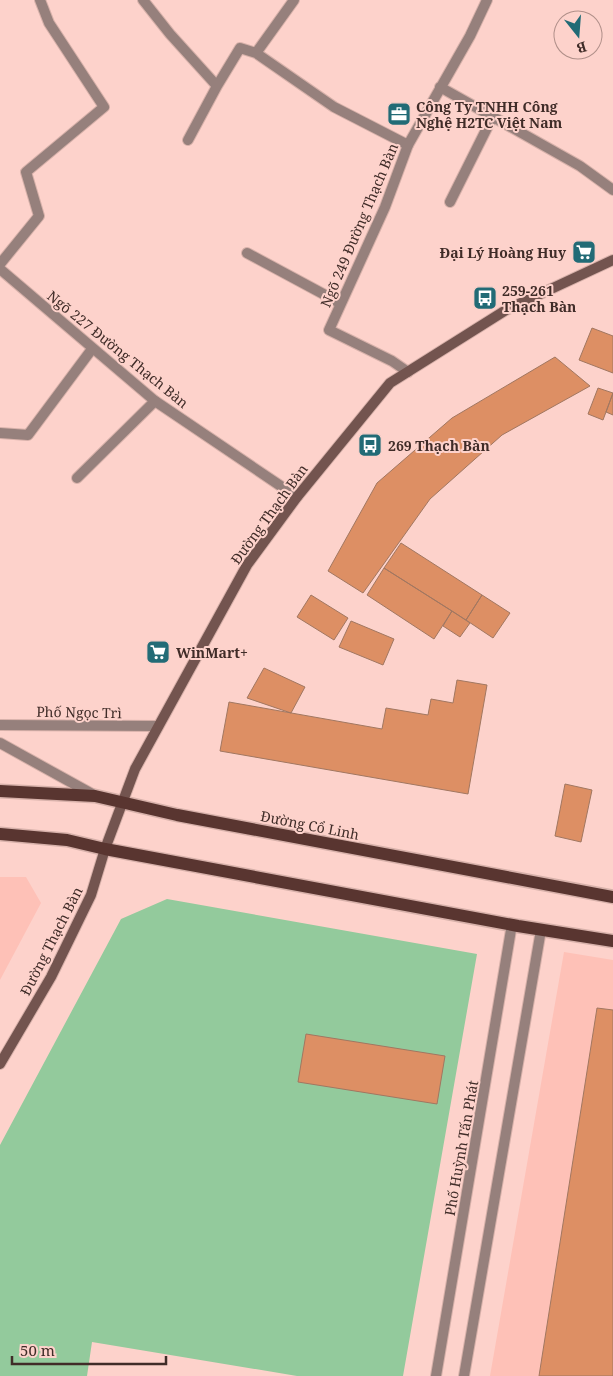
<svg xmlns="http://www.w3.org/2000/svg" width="613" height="1376" viewBox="0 0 613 1376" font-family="'Noto Serif',serif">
	<rect width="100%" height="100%" fill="#fdd2cb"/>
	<path fill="#fec1b7" d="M0 877H26L41 903 0 980Z
		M564 952 613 960V1376H490Z"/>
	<path fill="#93ca9c" d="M167 899 477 954 403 1376H297L92 1342 87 1376H0V1145L121 919Z"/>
	<path fill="#dd8f64" stroke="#a17761" d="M592 328 613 336V373L579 360Z
		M555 357 590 386 502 435 430 499 363 593 328 571 377 483 452 418Z
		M598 388 613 393 603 420 588 414Z
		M613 393V415L606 412Z
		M401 543 482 595 466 620 384 568Z
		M384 568 452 611 434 639 367 595Z
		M311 595 348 618 334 640 297 617Z
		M482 595 510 613 493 638 466 620Z
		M452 611 470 623 460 637 443 626Z
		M351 621 394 639 383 665 339 647Z
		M264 668 305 687 291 713 247 698Z
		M457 680 487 685 468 794 220 751 229 702 382 729 386 708 428 715 431 699 453 703Z
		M565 784 592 790 581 842 555 836Z
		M597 1008 613 1010V1376H539Z
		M306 1034 445 1056 437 1104 298 1082Z"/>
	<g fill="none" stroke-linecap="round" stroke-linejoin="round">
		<g stroke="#d7b1aa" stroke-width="12">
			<path id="service" d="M143 0 170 34 217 86 240 48 256 53 334 107 408 145
				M256 53 294 0
				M188 140 217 86
				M450 202 493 116
				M247 253 340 303
				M0 264 39 216 26 172 104 107 49 23 40 0
				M0 433 28 435 92 349
				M77 478 155 401"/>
		</g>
		<g stroke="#d7b1aa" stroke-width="12">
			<path id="minor" d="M440 87 580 166 613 190
				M0 269 155 401 297 497
				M408 372 392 361 329 330 385 207 408 145 470 36 487 0"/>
		</g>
		<g stroke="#d7b1aa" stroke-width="12">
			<path id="tertiary" d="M0 725 158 726
				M0 743 94 795
				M436 1376 512 924
				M464 1376 541 930"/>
		</g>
		<g stroke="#d7b1aa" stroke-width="12">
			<path id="secondary" d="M0 1064 51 977 91 895 105 849 135 769 247 565 297 497 390 383 506 310 613 260"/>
		</g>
		<g stroke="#d7b1aa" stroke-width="15">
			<path id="primary" d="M0 791 95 796 177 815 613 897
				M0 834 67 840 105 849 518 926 613 941"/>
		</g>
		<use href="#service" stroke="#96807c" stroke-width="10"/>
		<use href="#minor" stroke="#96807c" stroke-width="10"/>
		<use href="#tertiary" stroke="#96807c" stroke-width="10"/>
		<use href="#secondary" stroke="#73544f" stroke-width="10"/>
		<use href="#primary" stroke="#593530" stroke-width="12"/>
	</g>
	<defs>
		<g id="office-square" transform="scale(1.25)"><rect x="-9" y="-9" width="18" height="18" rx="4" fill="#226b76" stroke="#fdd2cb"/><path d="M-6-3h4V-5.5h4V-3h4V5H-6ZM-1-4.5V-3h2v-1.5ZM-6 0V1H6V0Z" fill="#fff"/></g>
		<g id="supermarket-square" transform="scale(1.25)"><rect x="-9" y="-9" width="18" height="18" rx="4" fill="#226b76" stroke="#fdd2cb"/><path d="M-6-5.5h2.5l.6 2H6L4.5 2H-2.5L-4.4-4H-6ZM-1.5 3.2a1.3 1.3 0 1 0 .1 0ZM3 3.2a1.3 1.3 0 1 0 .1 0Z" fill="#fff"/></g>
		<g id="bus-square" transform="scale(1.25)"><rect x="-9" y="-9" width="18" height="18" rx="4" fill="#226b76" stroke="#fdd2cb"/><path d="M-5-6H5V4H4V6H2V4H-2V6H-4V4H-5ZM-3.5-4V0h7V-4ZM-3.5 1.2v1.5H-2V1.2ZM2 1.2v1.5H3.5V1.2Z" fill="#fff"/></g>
	</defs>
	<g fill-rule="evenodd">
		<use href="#office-square" x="399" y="114"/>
		<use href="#supermarket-square" x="584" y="252"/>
		<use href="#bus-square" x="485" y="298"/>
		<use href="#bus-square" x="370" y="445"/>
		<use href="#supermarket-square" x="158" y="652"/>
	</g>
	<g text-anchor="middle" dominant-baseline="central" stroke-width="4" stroke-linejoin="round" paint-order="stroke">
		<g font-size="14" font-weight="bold" fill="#402c28" stroke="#fdd2cb" text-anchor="start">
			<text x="416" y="106">Công Ty TNHH Công<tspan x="416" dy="16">Nghệ H2TC Việt Nam</tspan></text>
			<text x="566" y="252" text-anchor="end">Đại Lý Hoàng Huy</text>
			<text x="502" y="290">259-261<tspan x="502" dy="16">Thạch Bàn</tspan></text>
			<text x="388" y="445">269 Thạch Bàn</text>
			<text x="176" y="652">WinMart+</text>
		</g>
		<g font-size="14" fill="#402c28" stroke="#fdd2cb">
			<text transform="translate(359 225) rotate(-67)">Ngõ 249 Đường Thạch Bàn</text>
			<text transform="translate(118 349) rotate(39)">Ngõ 227 Đường Thạch Bàn</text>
			<text transform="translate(269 514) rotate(-54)">Đường Thạch Bàn</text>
			<text transform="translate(79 712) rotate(1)">Phố Ngọc Trì</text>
			<text transform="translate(310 825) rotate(11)">Đường Cổ Linh</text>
			<text transform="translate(51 941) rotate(-63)">Đường Thạch Bàn</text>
			<text transform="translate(461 1148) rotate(-80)">Phố Huỳnh Tấn Phát</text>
		</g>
	</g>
	<g transform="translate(578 35) rotate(163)"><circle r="24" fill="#fdd2cb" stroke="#b1908a"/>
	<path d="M0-4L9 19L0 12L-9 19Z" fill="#226b76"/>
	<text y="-8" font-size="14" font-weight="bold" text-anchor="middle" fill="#402c28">B</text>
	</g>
	<path d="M12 1356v8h154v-8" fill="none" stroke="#402c28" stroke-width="2.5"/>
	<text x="20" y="1356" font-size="15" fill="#402c28" stroke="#fdd2cb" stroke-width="4" paint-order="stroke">50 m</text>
</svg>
